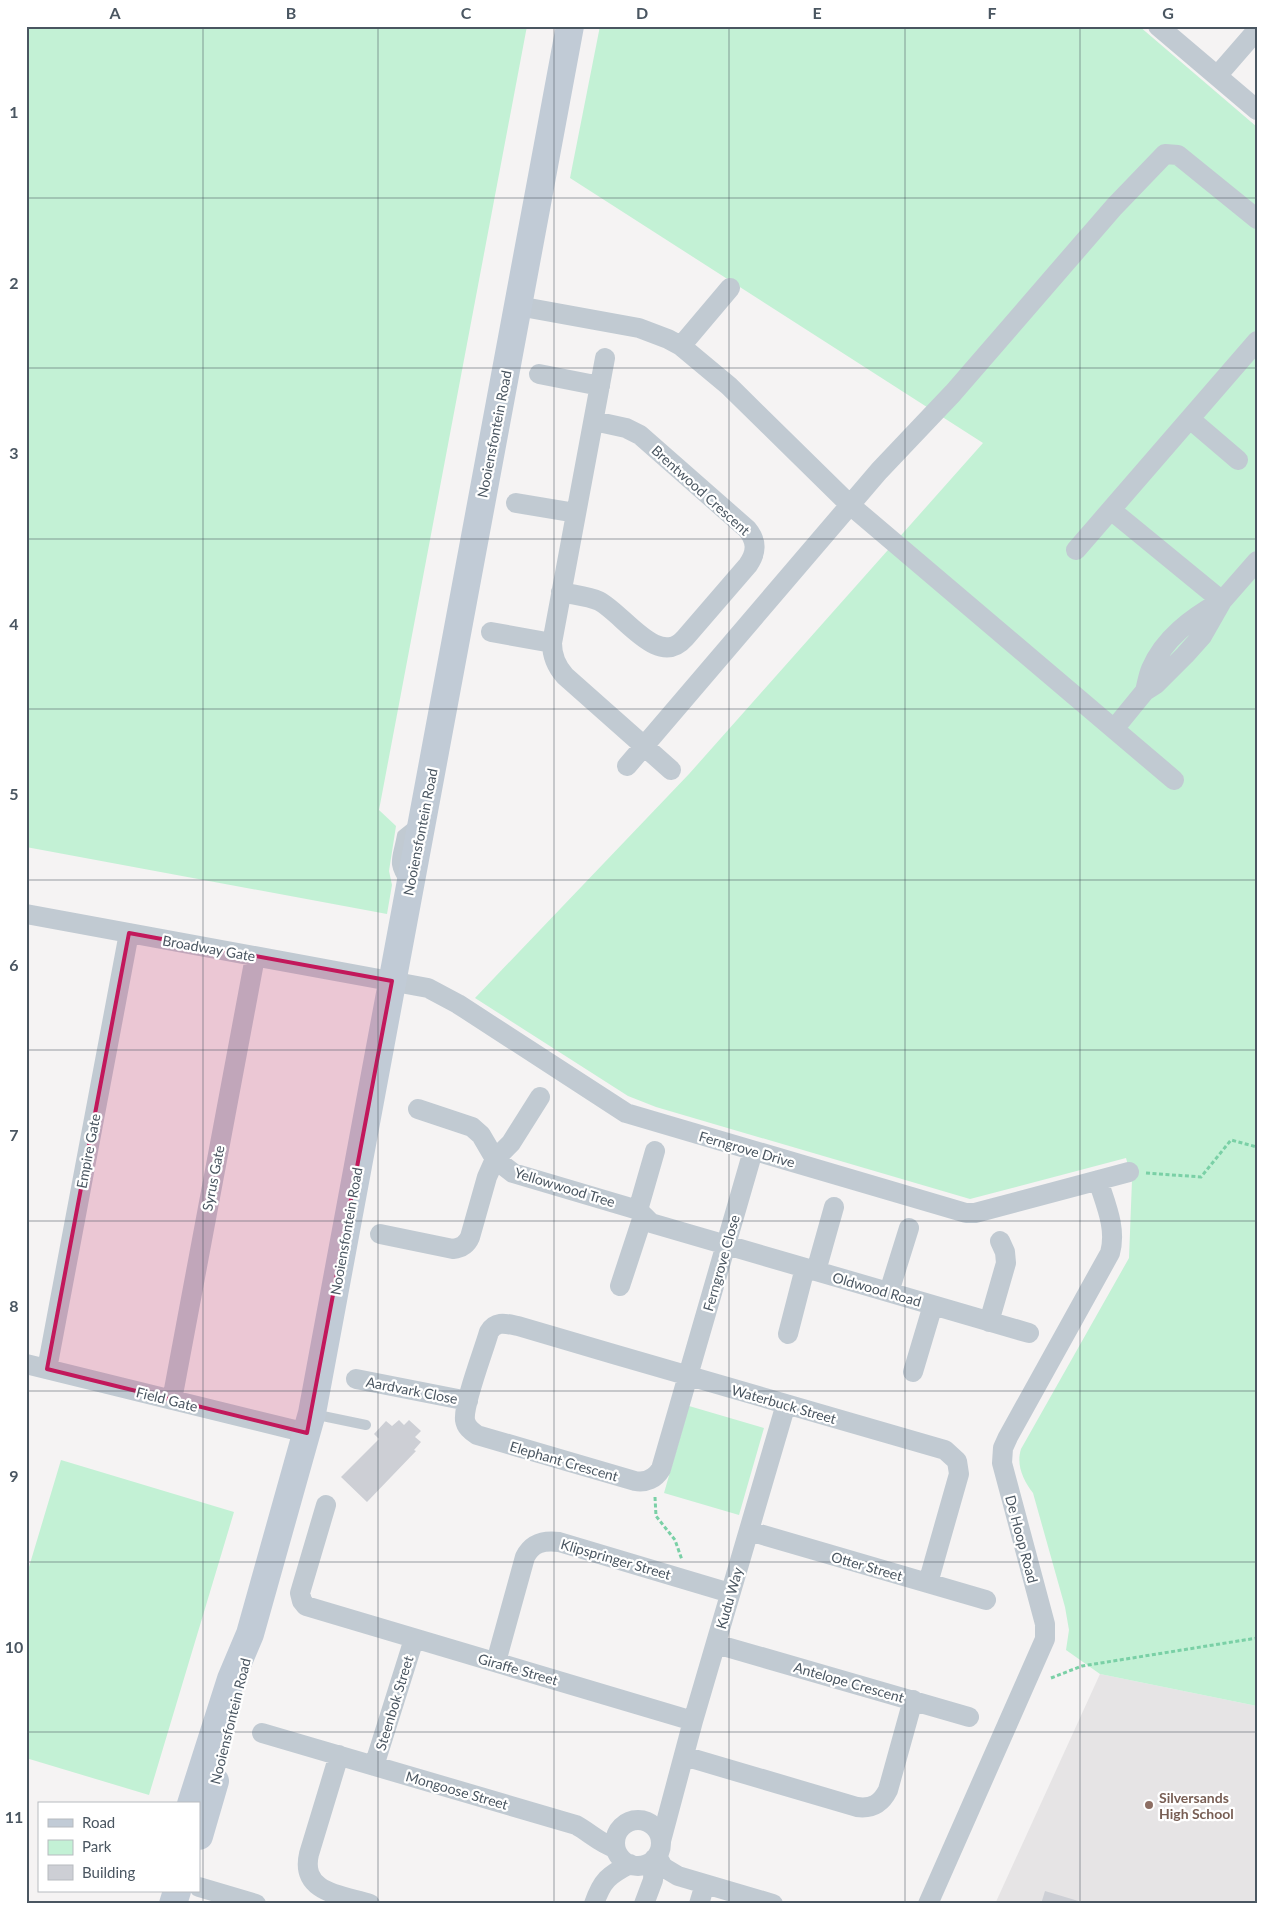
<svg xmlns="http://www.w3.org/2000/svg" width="1283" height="1930" viewBox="0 0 1283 1930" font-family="Lato,sans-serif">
	<rect width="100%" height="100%" fill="#f5f3f3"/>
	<path fill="#e6e4e5" d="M1100 1674 1257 1706V1904H995Z"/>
	<path fill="#c3f1d5" d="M26 26H527L379 810 396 826 389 871 392 885 387 914 26 847Z
		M600 26H1139L1257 127V1706L1100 1674 1066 1650 1069 1630 1065 1607 1033 1493C1023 1480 1016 1465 1021 1449L1129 1258 1132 1180 1126 1158 970 1199 656 1107 628 1096 475 998 689 774 983 443 570 178Z
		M689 1406 764 1428 739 1515 664 1493Z
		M61 1460 234 1512 149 1795 26 1758V1577Z"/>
	<path fill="#cdcfd5" d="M399 1420 404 1425 409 1420 421 1431 415 1437 421 1442 414 1450 416 1451 367 1502 341 1477 379 1439 374 1434 386 1421 392 1426Z
		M1045 1891 1085 1903V1904H1041Z"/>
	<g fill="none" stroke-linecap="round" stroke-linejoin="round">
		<path stroke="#7ad0a6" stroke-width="3" stroke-dasharray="4 2.5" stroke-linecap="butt" d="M1146 1173 1201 1177 1231 1140 1257 1147
			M655 1497 656 1516 675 1540 682 1560
			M1051 1678 1082 1666 1257 1638"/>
		<path stroke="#c1cad2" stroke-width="10" d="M406 883C391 862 398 859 402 835L417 823
			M313 1414 366 1425"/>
		<path stroke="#c1cad2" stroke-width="20" d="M1158 26 1257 110
			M1217 76 1257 30
			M518 306 639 328 668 339 681 346 729 386 850 505 1174 780
			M681 346 730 288
			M605 358 552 643C552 656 556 666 565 676L671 770
			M539 374 600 386
			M1190 419 1238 460
			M516 503 576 513
			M1111 510 1222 601 1257 561
			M1076 550 1257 341
			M561 592C573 595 588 596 599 601 624 614 658 669 685 638L748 565C757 552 757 541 747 529L640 435 626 428 594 421
			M491 632 552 643
			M1145 691C1147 684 1148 676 1151 669 1164 638 1192 618 1220 602
			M1114 729 1145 691 1156 684 1185 655 1202 636 1222 601
			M627 766 879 471 953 393 1114 207 1165 154 1178 155 1257 219
			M26 914 428 988 458 1004 626 1113 966 1213H975L1129 1172
			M418 1109 472 1127 481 1135 495 1159 513 1173 638 1210 651 1223 1029 1333
			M753 1151 661 1469C655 1479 646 1483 635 1481L477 1435C471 1431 466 1427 465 1420 463 1404 484 1350 489 1332 496 1320 507 1324 518 1326 660 1368 802 1409 945 1450L957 1461 959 1474 928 1583
			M638 1210 655 1151
			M380 1234 453 1249C462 1248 467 1244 470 1237L487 1177 495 1159 511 1143 540 1097
			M816 1271 834 1207
			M620 1286 643 1216
			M889 1292 909 1228
			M989 1322 1006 1263 1005 1252 1000 1241
			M788 1334 805 1268
			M26 1364 307 1433
			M47 1369 129 933
			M913 1372 933 1305
			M356 1379 468 1401
			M172 1400 255 957
			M326 1505 300 1593 302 1601 306 1606 693 1721
			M749 1531 986 1600
			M716 1644 969 1717
			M496 1662 525 1557C532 1543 543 1540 559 1542L730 1593
			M262 1733 576 1825C589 1832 601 1844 615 1848
			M339 1755 309 1854C300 1893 342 1895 370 1904
			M684 1756 857 1807C872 1809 881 1804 888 1790L913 1700
			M374 1766 414 1639
			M615 1843a23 23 0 1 1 46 0a23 23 0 1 1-46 0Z
			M661 1841 693 1721 786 1404
			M657 1856 663 1867 678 1876 773 1904
			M199 1887 256 1904
			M594 1904C602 1880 609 1875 630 1864
			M644 1904 653 1880 654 1859
			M699 1904 705 1884
			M928 1904 1045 1639V1624L1002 1463 1003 1448 1008 1437 1110 1253C1117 1228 1105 1203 1098 1180"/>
		<path stroke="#c1cbd6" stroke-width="28" d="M191 1804 231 1679 250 1634 312 1413 570 26
			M199 1836 215 1781
			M173 1904 177 1891"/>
	</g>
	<path fill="#c2185b" fill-opacity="0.2" stroke="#c2185b" stroke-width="4" stroke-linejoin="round" d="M129 933 392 981 307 1433 47 1369Z"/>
	<path fill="none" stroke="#4a5661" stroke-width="1" stroke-opacity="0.55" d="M203 26V1904M378 26V1904M554 26V1904M729 26V1904M905 26V1904M1080 26V1904M26 198H1257M26 368H1257M26 539H1257M26 709H1257M26 880H1257M26 1050H1257M26 1221H1257M26 1391H1257M26 1562H1257M26 1732H1257"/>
	<circle fill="#8d6e63" stroke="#fff" stroke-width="2" cx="1149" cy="1805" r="5"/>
	<g text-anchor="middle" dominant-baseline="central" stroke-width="4.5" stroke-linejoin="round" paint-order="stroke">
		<g font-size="14" fill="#4a5661" stroke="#fff">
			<text transform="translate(494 434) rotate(-79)">Nooiensfontein Road</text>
			<text transform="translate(701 490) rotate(42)">Brentwood Crescent</text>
			<text transform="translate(420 832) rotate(-79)">Nooiensfontein Road</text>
			<text transform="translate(209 948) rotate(10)">Broadway Gate</text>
			<text transform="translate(747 1149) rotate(16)">Ferngrove Drive</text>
			<text transform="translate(88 1151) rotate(-79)">Empire Gate</text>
			<text transform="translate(213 1178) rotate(-79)">Syrus Gate</text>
			<text transform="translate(565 1187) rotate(17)">Yellowwood Tree</text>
			<text transform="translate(346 1231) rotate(-80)">Nooiensfontein Road</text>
			<text transform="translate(721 1263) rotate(-74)">Ferngrove Close</text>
			<text transform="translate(877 1289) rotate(16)">Oldwood Road</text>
			<text transform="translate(412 1390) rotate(11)">Aardvark Close</text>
			<text transform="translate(167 1399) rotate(14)">Field Gate</text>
			<text transform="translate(784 1404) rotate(16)">Waterbuck Street</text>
			<text transform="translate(564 1461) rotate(16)">Elephant Crescent</text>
			<text transform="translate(1022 1539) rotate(75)">De Hoop Road</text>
			<text transform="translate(616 1559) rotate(16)">Klipspringer Street</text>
			<text transform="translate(867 1566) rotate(16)">Otter Street</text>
			<text transform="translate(729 1598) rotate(-74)">Kudu Way</text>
			<text transform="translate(518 1669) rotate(16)">Giraffe Street</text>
			<text transform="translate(849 1682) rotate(16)">Antelope Crescent</text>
			<text transform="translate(394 1703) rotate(-73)">Steenbok Street</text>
			<text transform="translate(230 1721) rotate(-76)">Nooiensfontein Road</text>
			<text transform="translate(457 1790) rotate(16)">Mongoose Street</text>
		</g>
		<g font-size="14" font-weight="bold" fill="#785e54" stroke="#fff" text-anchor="start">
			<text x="1159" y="1797">Silversands<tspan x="1159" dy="16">High School</tspan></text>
		</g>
	</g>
	<rect width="1283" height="1930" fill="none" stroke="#ffffff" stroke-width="55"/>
	<rect x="38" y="1802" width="162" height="90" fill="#ffffff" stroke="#b7bbc0"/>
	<rect x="48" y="1819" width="25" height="8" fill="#c1cbd6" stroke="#b7bbc0"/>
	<text x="82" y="1828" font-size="15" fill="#4a5661">Road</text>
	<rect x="48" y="1840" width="25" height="15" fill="#c3f1d5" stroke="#b7bbc0"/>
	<text x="82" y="1852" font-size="15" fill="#4a5661">Park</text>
	<rect x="48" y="1865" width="25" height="15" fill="#cdcfd5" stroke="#b7bbc0"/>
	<text x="82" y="1878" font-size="15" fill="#4a5661">Building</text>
	<rect x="28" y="28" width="1228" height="1874" fill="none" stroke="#4a5661" stroke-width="2"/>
	<g font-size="16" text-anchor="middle" font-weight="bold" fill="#4a5661">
		<text x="115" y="19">A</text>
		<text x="291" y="19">B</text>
		<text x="466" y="19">C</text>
		<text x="642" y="19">D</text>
		<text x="817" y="19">E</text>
		<text x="992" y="19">F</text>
		<text x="1168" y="19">G</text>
		<text x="14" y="118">1</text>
		<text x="14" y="289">2</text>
		<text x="14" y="459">3</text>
		<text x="14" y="630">4</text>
		<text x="14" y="800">5</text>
		<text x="14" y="971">6</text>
		<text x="14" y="1141">7</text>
		<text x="14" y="1312">8</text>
		<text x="14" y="1482">9</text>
		<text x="14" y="1653">10</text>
		<text x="14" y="1823">11</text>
	</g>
</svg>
